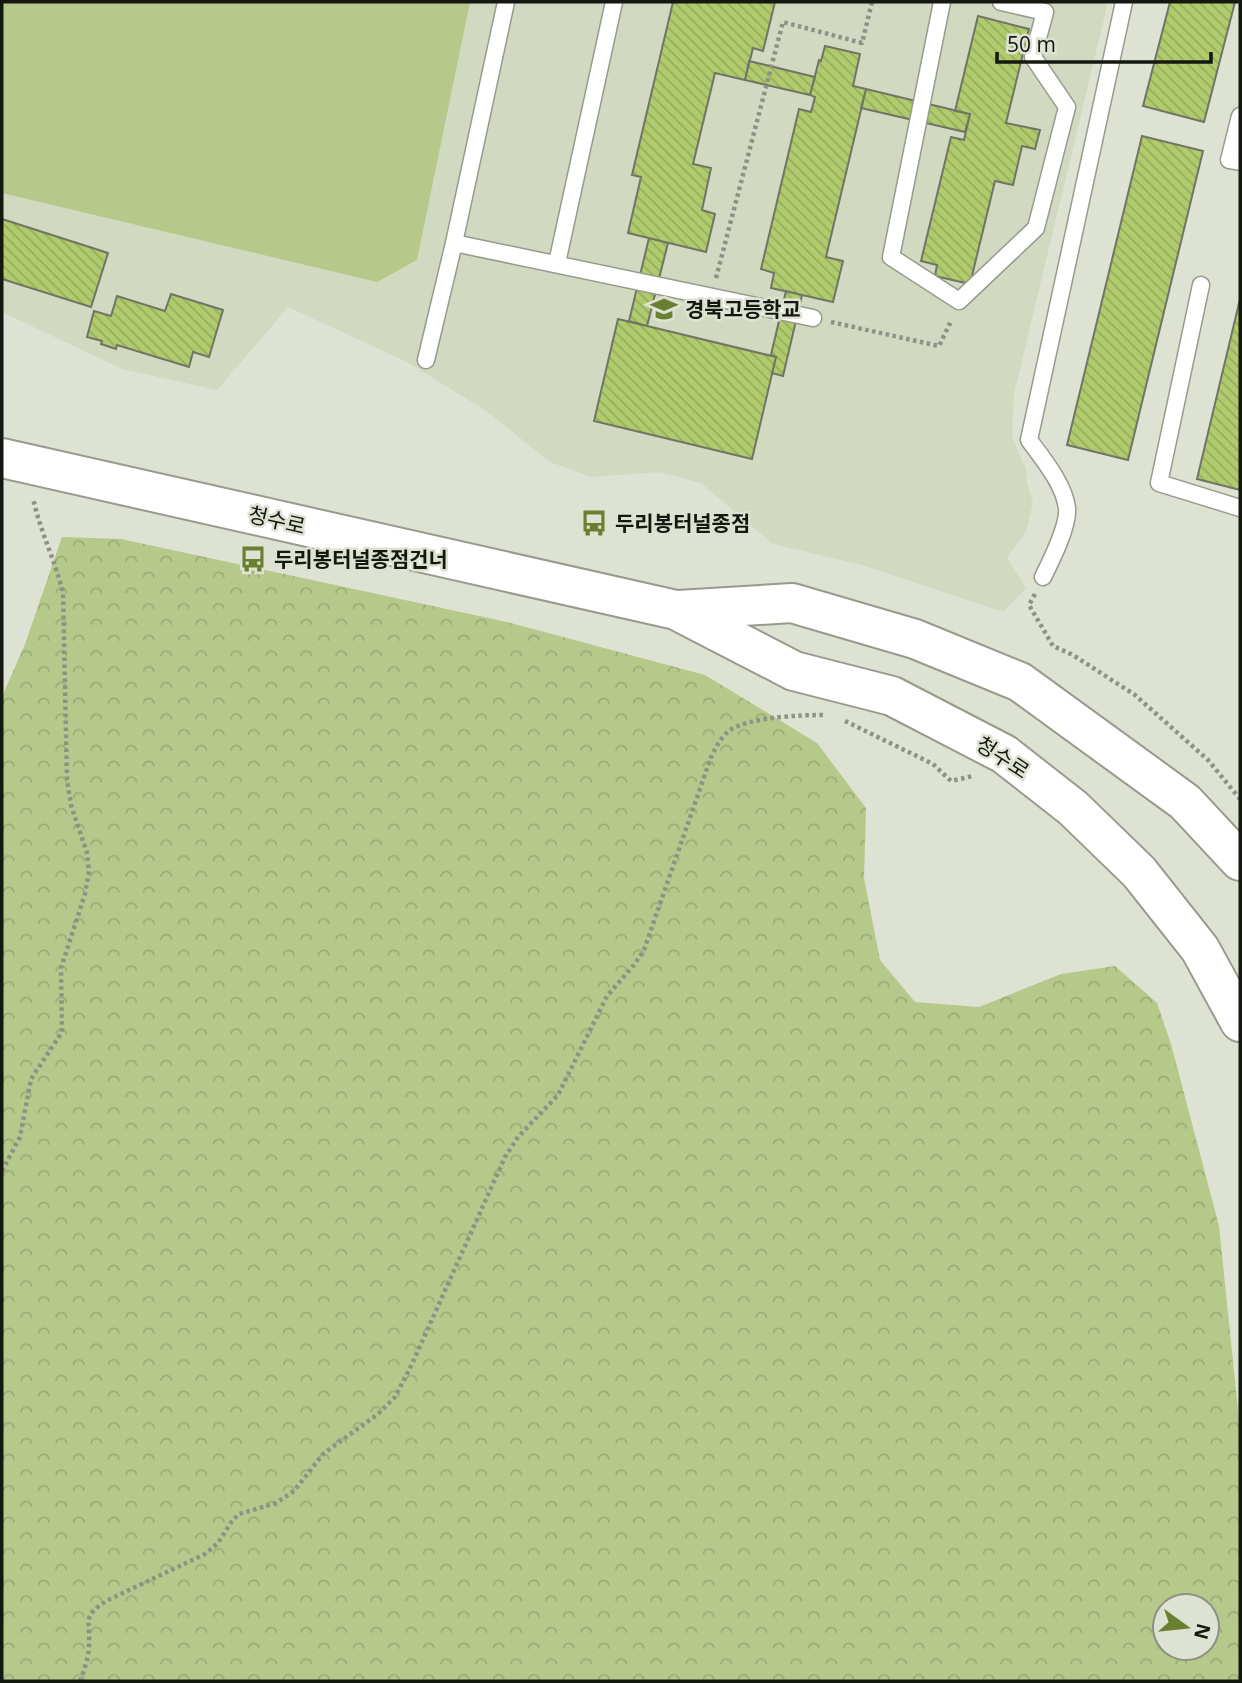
<svg xmlns="http://www.w3.org/2000/svg" width="1242" height="1683" viewBox="0 0 1242 1683" font-family="'Open Sans','Noto Sans KR',sans-serif">
	<defs>
		<pattern id="forest-crowns" width="20" height="18" patternUnits="userSpaceOnUse" patternTransform="scale(1.75)"><rect width="20" height="18" fill="#b6c98b"/><path d="M2 6a3 3 0 1 1 6 0M12 15a3 3 0 1 1 6 0" fill="none" stroke="#9cac77"/></pattern>
		<pattern id="building-back-hatch" width="6" height="6" patternUnits="userSpaceOnUse" patternTransform="scale(1.75)"><rect width="6" height="6" fill="#b0ca6c"/><path d="M-1 5l2 2M0 0l6 6M5-1l2 2" fill="none" stroke="#96ad5d"/></pattern>
	</defs>
	<rect width="100%" height="100%" fill="#dde2d2"/>
	<path fill="#d1d9c1" d="M2 2H1108L1014 394 1012 437 1026 469 1027 483 1033 503 1026 531 1007 558 1026 588 1003 612 862 565 773 544 701 483 659 472 591 477 550 462 488 412 405 361 288 307 217 390 122 369 2 312Z"/>
	<path fill="#b6c98b" d="M2 2H470L417 260 377 282 2 193Z"/>
	<path fill="url(#forest-crowns)" fill-rule="evenodd" d="M62 537 121 539 507 622 705 675 817 743 866 808 864 878 880 960 915 1002 979 1007 1061 974 1115 966 1157 1003 1171 1044 1219 1226 1240 1429V1681H2V697L25 644ZM1165 1606H1207V1648H1165Z"/>
	<path fill="url(#building-back-hatch)" stroke="#707566" stroke-width="2" d="M673 2H775L763 51 753 48 745 80 715 73 693 164 711 168 702 210 715 214 706 252 628 233 641 177 632 175Z
		M1170 2H1235L1204 122 1143 106Z
		M978 16 1029 29 1006 123 1040 130 1035 149 1022 146 1013 185 995 181 970 284 935 276 937 265 921 261 951 137 964 140 970 114 955 111Z
		M825 46 860 54 853 86 866 89 826 257 843 261 833 302 771 288 774 273 761 269 799 109 811 112 815 97 810 95 819 60 821 61Z
		M749 61 815 77 810 95 745 80Z
		M866 89 970 114 965 132 861 108Z
		M1142 136 1203 151 1128 460 1067 445Z
		M2 219 108 253 91 307 2 279Z
		M649 238 668 243 647 326 629 321Z
		M786 291 802 295 783 376 772 373 776 357 771 355Z
		M171 294 223 310 209 357 193 352 189 367 117 345 116 349 101 344 102 341 87 337 94 311 111 316 117 296 165 311Z
		M1240 299V490L1197 479Z
		M618 319 776 357 752 459 594 421Z"/>
	<g fill="none" stroke-linecap="round" stroke-linejoin="round">
		<g stroke="#969b8c" stroke-width="19">
			<path id="lane" d="M942 2 891 257 959 301 1036 228 1067 107 1033 57 1045 12 1001 2
				M1240 116 1229 160 1240 162
				M454 243 813 318
				M557 263 614 2
				M1201 285 1159 483 1240 508
				M426 360 454 243 506 2
				M1043 577C1051 561 1069 525 1067 508 1064 484 1043 459 1029 440L1124 2"/>
		</g>
		<g stroke="#969b8c" stroke-width="42">
			<path id="secondary" d="M2 458 676 610 794 671 892 696 1004 754 1073 808 1139 872 1200 949 1240 1022
				M678 610 792 603 915 639 1020 682 1185 802 1240 861"/>
		</g>
		<path stroke="#8e9286" stroke-width="4.5" stroke-dasharray="3.5 3.5" stroke-linecap="butt" d="M716 278 783 22 862 43 872 2
			M831 322 939 346 951 321
			M1035 594 1029 605 1053 646 1073 655 1135 695 1208 760 1240 799
			M845 721 933 764 951 781 973 776
			M2 1171 20 1137 31 1079 62 1032 61 968 85 894 89 871 87 853 71 805 67 780 63 593C55 560 40 531 33 498
			M80 1681C84 1671 88 1659 89 1648 91 1620 80 1617 108 1600L205 1554 218 1543 232 1521 239 1514 276 1503 294 1491 323 1454 378 1414 395 1397 412 1364 505 1157 518 1137 558 1095 607 996 634 965 644 950 711 757C716 747 721 737 730 730 751 717 799 715 824 715"/>
		<use href="#lane" stroke="#fff" stroke-width="16"/>
		<use href="#secondary" stroke="#fff" stroke-width="38"/>
	</g>
	<defs>
		<g id="school-bare" transform="scale(2.1)"><path d="M0-5L7-2L0 1L-7-2ZM-4 1L0 2.5L4 1V4Q0 6-4 4Z" fill="#6b7f30" stroke="#dde2d2" stroke-width="2.5" paint-order="stroke"/></g>
		<g id="bus-bare" transform="scale(2.1)"><path d="M-5-6H5V4H4V6H2V4H-2V6H-4V4H-5ZM-3.5-4V0h7V-4ZM-3.5 1.2v1.5H-2V1.2ZM2 1.2v1.5H3.5V1.2Z" fill="#6b7f30" stroke="#dde2d2" stroke-width="2.5" paint-order="stroke"/></g>
	</defs>
	<g fill-rule="evenodd">
		<use href="#school-bare" x="664" y="309"/>
		<use href="#bus-bare" x="594" y="523"/>
		<use href="#bus-bare" x="253" y="559"/>
	</g>
	<g text-anchor="middle" dominant-baseline="central" stroke-width="5" stroke-linejoin="round" paint-order="stroke">
		<g font-size="21" font-weight="bold" fill="#151711" stroke="#dde2d2" text-anchor="start">
			<text x="685" y="309">경북고등학교</text>
			<text x="615" y="523">두리봉터널종점</text>
			<text x="274" y="559">두리봉터널종점건너</text>
		</g>
		<g font-size="21" fill="#151711" stroke="#dde2d2">
			<text transform="translate(277 520) rotate(13)">청수로</text>
			<text transform="translate(1003 757) rotate(33)">청수로</text>
		</g>
	</g>
	<rect width="1242" height="1683" fill="none" stroke="#151711" stroke-width="7"/>
	<g transform="translate(1186 1627) rotate(105)"><circle r="33" fill="#dde2d2" stroke="#8d9185" stroke-width="2"/>
	<path d="M0-5L12 26L0 18L-12 26Z" fill="#6b7f30"/>
	<text y="-10" font-size="19" font-weight="bold" text-anchor="middle" fill="#151711">N</text>
	</g>
	<path d="M997 52v10h214v-10" fill="none" stroke="#151711" stroke-width="3.5"/>
	<text x="1007" y="52" font-size="21" fill="#151711" stroke="#dde2d2" stroke-width="5" paint-order="stroke">50 m</text>
</svg>
